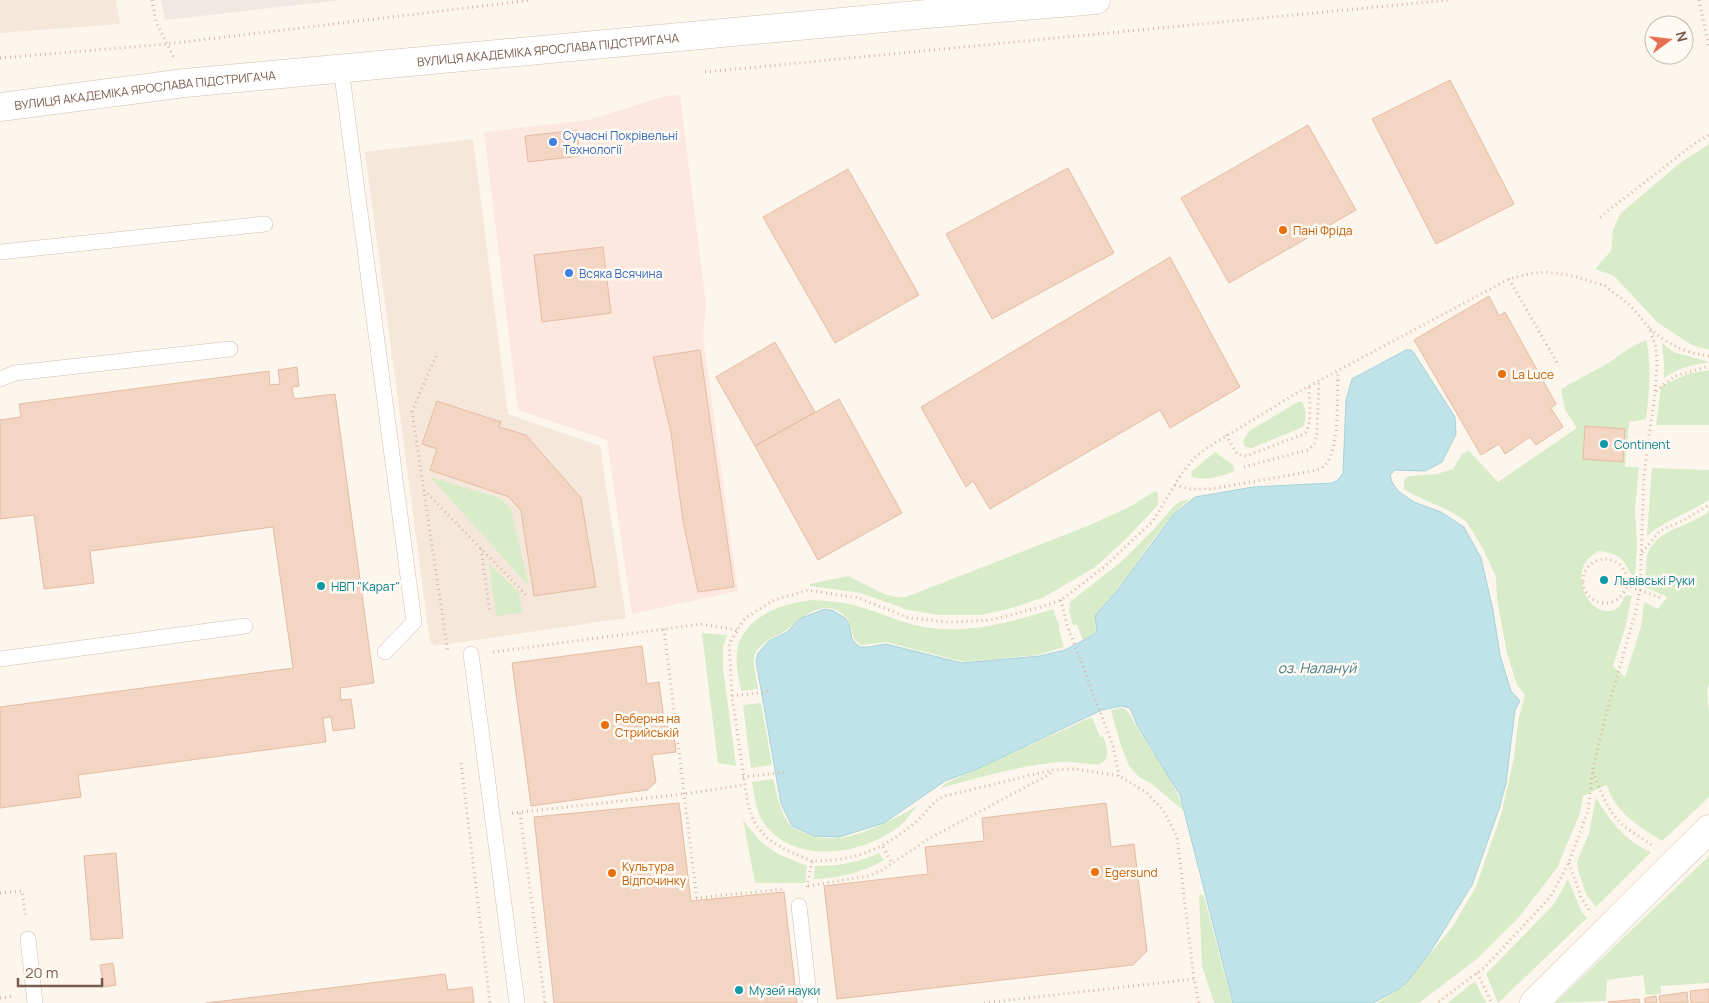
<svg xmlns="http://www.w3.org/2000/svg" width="1709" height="1003" viewBox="0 0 1709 1003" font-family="Manrope,sans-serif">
	<rect width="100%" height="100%" fill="#fdf6ec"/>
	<path fill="#f5e8da" d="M0 0H116L120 24 0 33Z
		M473 139 508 414 600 446 626 618 435 646 430 642 365 152Z"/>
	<path fill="#fde8e0" d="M680 95 706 304 703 337 738 591 632 614 607 440 518 410 484 132 588 120 666 96Z"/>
	<path fill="#efe9e4" d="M161 0H342L165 20Z"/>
	<path fill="#d8ecc9" d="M1709 144V350L1692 345 1658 323 1614 276 1595 269 1611 251 1613 230 1620 214 1680 163Z
		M1646 340C1652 365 1649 394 1646 419L1629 422 1625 467H1639L1635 507 1637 546 1635 577C1630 574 1629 570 1626 565 1620 554 1609 552 1598 551 1592 555 1587 559 1584 565 1575 583 1591 618 1614 610 1621 608 1622 600 1626 595L1632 596 1625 628 1613 666 1625 677 1641 627 1644 602 1658 609 1667 597 1645 587C1646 579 1646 557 1648 552 1660 527 1691 527 1709 511V683L1707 692 1709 714V797L1662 841C1639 826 1615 813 1607 785L1583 796 1580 813 1557 868 1519 917 1478 958 1419 1003H1377L1403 987 1453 926 1476 887 1501 815 1514 758 1518 722 1525 694 1517 685 1507 653 1497 599 1496 577 1482 547 1466 521 1450 511 1414 495 1404 489V480L1409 476 1437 474 1453 469 1462 454 1469 451 1498 482 1577 428 1565 410 1561 389 1610 362 1631 347Z
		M1662 343 1673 352 1709 362C1692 365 1678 368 1664 378V363Z
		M1709 370V425H1656L1661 386 1688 374Z
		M1298 402H1302C1306 408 1307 420 1303 427L1252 448 1245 447 1243 441 1249 431Z
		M1215 452 1233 465 1234 470 1233 472C1221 476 1203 482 1191 476L1192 471Z
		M1652 468 1709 470V500C1688 513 1666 520 1647 536Z
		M430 477 500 498 511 509 529 586Z
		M1155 491 1158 493V505L1127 538 1094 568 1042 598 1008 609 981 615H940L908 610 861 593 810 586V584L848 576 884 594 895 597H906L1090 525 1131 506Z
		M1190 499C1165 519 1148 548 1129 574 1118 589 1106 602 1095 616L1096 629 1094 634 1083 640 1077 625H1073C1070 616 1068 611 1070 602L1121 562 1154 529 1172 508 1179 502Z
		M489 564 519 592 522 613 496 616Z
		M813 600C830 601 846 602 863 608 880 613 896 620 914 625 962 636 1007 624 1053 609L1060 628 1059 629 1064 647 1038 655 964 662 886 642 862 645C847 639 856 618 836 610 815 602 800 621 785 631 774 638 757 643 754 658 753 667 757 680 758 689L741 691C739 678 735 664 737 651 743 616 783 603 813 600Z
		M702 633 727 635 723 648V668L736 766 718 763Z
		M761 703 772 765 751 768 743 705Z
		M1120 708C1124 708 1124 708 1127 711 1132 715 1133 722 1137 727 1154 755 1174 780 1184 811L1152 784 1139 777 1129 766 1121 746 1111 710Z
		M1092 717 1100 737 1103 736C1106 746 1112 758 1100 764 1096 766 1070 761 1062 762 1025 764 977 778 941 788L946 783Z
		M773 779C777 795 780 814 791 826 794 829 801 831 805 833 840 850 886 823 917 806 912 811 908 819 902 824 867 854 798 866 766 826 756 814 755 797 752 782Z
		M1596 798C1611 822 1624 840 1651 852L1596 907 1586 894 1579 873 1577 862 1589 833Z
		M743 820 761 842 778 854 807 866 805 883H755Z
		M879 853 884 860C862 873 839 878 814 879L815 866C838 866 858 863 879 853Z
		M1709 856V983L1661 986V994L1646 995 1643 975 1607 980 1606 1001 1555 1003Z
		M1568 879 1581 911 1587 918 1498 1003 1486 974 1554 904Z
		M1201 894 1203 895 1205 900 1232 1003H1214L1202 966 1199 896Z
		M1475 981 1486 1003H1448L1449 1002Z"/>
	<path fill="#bfe3e8" stroke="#a5d3da" d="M1406 350H1411L1414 353 1455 417 1456 434 1442 462 1425 471 1395 470 1390 475 1392 482 1398 491 1414 502 1441 512 1464 527 1481 558 1493 610 1500 655 1511 691 1520 701 1515 710 1506 783 1499 809 1472 885 1429 954 1407 982 1399 989 1373 1003H1233L1180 795 1137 725 1130 708 1121 706 1102 710 977 769 945 781 884 823 839 837 814 836 792 826 781 804 756 661 758 653 769 641 787 632 801 618 825 609 834 611 845 618 849 624 852 639 855 643 860 647H868L886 644 962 663 1040 656 1065 650 1095 634 1097 630 1095 616 1120 587 1173 515 1195 497 1253 487 1332 483 1338 480 1343 473 1346 400 1352 379Z"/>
	<path fill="#f3d5c3" stroke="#e6bba3" d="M1450 80 1514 204 1436 244 1372 119Z
		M1308 125 1356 210 1229 283 1181 198Z
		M577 130 580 156 528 162 525 136Z
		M1068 168 1114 253 992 319 946 234Z
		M848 169 919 295 835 343 763 217Z
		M603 247 611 313 542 322 534 255Z
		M1170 257 1240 387 1170 428 1160 410 990 509 973 481 966 487 921 407Z
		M1489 296 1499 316 1505 312 1556 404 1551 408 1563 427 1536 445 1530 437 1505 454 1499 444 1481 455 1414 340Z
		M775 342 815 412 755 446 716 377Z
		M700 350 734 587 698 592 683 521 671 433 653 357Z
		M297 367 299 386 292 387 294 399 335 394 374 683 340 688 341 700 351 699 355 728 333 731 331 717 323 718 326 742 78 775 81 797 0 808V707L293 668 273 527 90 551 94 583 44 589 34 515 0 519V420L21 417 19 404 269 371 270 385 280 384 278 370Z
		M839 399 902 513 818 560 755 446Z
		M437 401 501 422 499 427 526 435 581 498 596 587 534 596 521 511 509 497 430 470 437 449 422 444Z
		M1585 426 1625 429 1623 462 1583 459Z
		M642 646 647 684 659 682 665 727 673 726 676 752 652 755 656 782 647 790 531 806 512 663Z
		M679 803 691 901 784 892 797 1003H554L534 817Z
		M1106 803 1111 847 1134 844 1147 951 1133 965 837 999 824 886 928 874 925 847 984 841 982 818Z
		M116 853 123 938 91 940 84 856Z
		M113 963 116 985 104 987 100 965Z
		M445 974 448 990 472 987 474 1003H206Z
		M1709 989V1003H1691L1690 991Z
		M1687 992 1688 1003H1660L1659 996Z
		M1656 996 1657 1003H1645V998Z
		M1639 999 1640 1003H1608V1002Z"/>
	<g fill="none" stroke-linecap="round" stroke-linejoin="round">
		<g stroke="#d1beb0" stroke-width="16">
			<path id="service" d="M341 68 414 622 385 652
				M0 252 265 224
				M0 379 15 373 230 349
				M471 654 517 1003
				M0 659 245 626
				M799 906 810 1003
				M28 939 35 1003"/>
		</g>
		<g stroke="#d1beb0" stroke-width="29">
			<g id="minor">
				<path id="s1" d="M0 107 185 83 927 14 1096 0"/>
			</g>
		</g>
		<g stroke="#d6c0b0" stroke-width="29">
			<path id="secondary" d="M1534 1003 1709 829"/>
		</g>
		<path stroke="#d9b8a5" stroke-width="3" stroke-dasharray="1 4" stroke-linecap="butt" d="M152 0 156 22 174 58
			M1699 0 1709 47
			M0 58 167 44 532 0
			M705 72 1449 0
			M1600 217 1694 144 1709 135
			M1509 279 1559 366
			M1650 329C1669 345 1683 352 1709 356
			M436 356 412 411 448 653
			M1656 391 1675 376 1709 366
			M1226 435 1237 454 1246 456 1304 434C1313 427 1309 397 1309 386
			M1244 467 1308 450 1315 443 1317 435 1319 381
			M1175 485 1190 489H1211L1313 471C1318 470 1323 468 1326 464 1340 446 1337 394 1338 371
			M424 490 526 595
			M481 549 490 613
			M1642 552 1660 531 1684 520 1709 505
			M1583 581a22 22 0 1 1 44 0a22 22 0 1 1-44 0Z
			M1626 585 1661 598
			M1061 600 1067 625 1113 746 1119 776
			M664 629 697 900
			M493 652 702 624 737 630
			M732 696 772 691
			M461 763 490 1003
			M1593 772C1600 790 1608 813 1624 826 1633 833 1644 839 1653 846
			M743 777 787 772
			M512 813 684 794 744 785
			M520 813 545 1003
			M883 847 892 863
			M812 861 786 850 768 839 755 824 748 805 732 696 730 657 729 644 745 618 774 600 808 590 859 598 909 618 950 622 991 620 1041 607 1061 600 1103 568 1153 521 1182 473 1196 456 1207 448 1298 392 1509 279 1528 274 1546 272 1574 276 1605 286 1630 305 1650 329 1656 348 1657 366 1655 393 1644 474 1640 589 1635 614 1606 715 1593 768 1588 811 1569 862 1551 896 1485 967 1437 1003
			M1569 863 1581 897 1589 910
			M808 886 868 876 882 870 930 838 1050 774 1052 770
			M807 887 812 861C857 861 883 849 917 821 927 812 932 801 945 796L1052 770 1076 769 1119 776 1146 792 1163 810 1177 837 1194 979 1199 1003
			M0 893 22 891 26 918
			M696 898 784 889
			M1477 973 1492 1003
			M0 998 14 996
			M984 1003 1194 979"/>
		<use href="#service" stroke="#fff" stroke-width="15"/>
		<use href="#minor" stroke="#fff" stroke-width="28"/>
		<use href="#secondary" stroke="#fff" stroke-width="28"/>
	</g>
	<g fill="#3f7fe0" stroke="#fffaf3" stroke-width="2">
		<circle cx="553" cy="142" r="5"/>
		<circle cx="569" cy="273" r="5"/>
	</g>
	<g fill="#e8710a" stroke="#fffaf3" stroke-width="2">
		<circle cx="1283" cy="230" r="5"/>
		<circle cx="1502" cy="374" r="5"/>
		<circle cx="605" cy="725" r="5"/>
		<circle cx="1095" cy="872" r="5"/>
		<circle cx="612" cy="873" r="5"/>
	</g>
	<g fill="#0f9aa8" stroke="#fffaf3" stroke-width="2">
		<circle cx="1604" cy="444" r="5"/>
		<circle cx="1604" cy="580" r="5"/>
		<circle cx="321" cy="586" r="5"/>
		<circle cx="739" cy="990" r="5"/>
	</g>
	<g text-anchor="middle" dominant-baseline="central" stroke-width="5" stroke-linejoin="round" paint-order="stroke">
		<g font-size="12" fill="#7a5c4d" stroke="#fffaf3">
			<text stroke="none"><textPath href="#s1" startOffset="551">ВУЛИЦЯ АКАДЕМІКА ЯРОСЛАВА ПІДСТРИГАЧА</textPath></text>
			<text stroke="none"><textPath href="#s1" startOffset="146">ВУЛИЦЯ АКАДЕМІКА ЯРОСЛАВА ПІДСТРИГАЧА</textPath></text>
		</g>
		<g font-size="12" fill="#366cbe" stroke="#fffaf3" text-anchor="start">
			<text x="563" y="135">Сучасні Покрівельні<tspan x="563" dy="14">Технології</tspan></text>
			<text x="579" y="273">Всяка Всячина</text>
		</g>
		<g font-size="12" fill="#c56008" stroke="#fffaf3" text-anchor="start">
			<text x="1293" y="230">Пані Фріда</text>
			<text x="1512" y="374">La Luce</text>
			<text x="615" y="718">Реберня на<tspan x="615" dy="14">Стрийській</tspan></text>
			<text x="622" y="866">Культура<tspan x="622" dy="14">Відпочинку</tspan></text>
			<text x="1105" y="872">Egersund</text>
		</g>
		<g font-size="12" fill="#0d838f" stroke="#fffaf3" text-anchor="start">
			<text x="1614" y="444">Continent</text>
			<text x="1614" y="580">Львівські Руки</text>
			<text x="331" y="586">НВП "Карат"</text>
			<text x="749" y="990">Музей науки</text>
		</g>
		<g font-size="14" font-style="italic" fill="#437c86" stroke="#fffaf3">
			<text x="1317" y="667">оз. Налануй</text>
		</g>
	</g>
	<g transform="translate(1669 40) rotate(75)"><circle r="24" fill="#fffaf3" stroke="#cabbb1"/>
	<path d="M0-4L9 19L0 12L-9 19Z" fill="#e76f51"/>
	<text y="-8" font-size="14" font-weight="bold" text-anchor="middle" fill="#7a5c4d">N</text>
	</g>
	<path d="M18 978v8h84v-8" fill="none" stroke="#7a5c4d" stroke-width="2.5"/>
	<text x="25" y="978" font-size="15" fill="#7a5c4d" stroke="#fffaf3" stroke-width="4" paint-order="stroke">20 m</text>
</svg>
